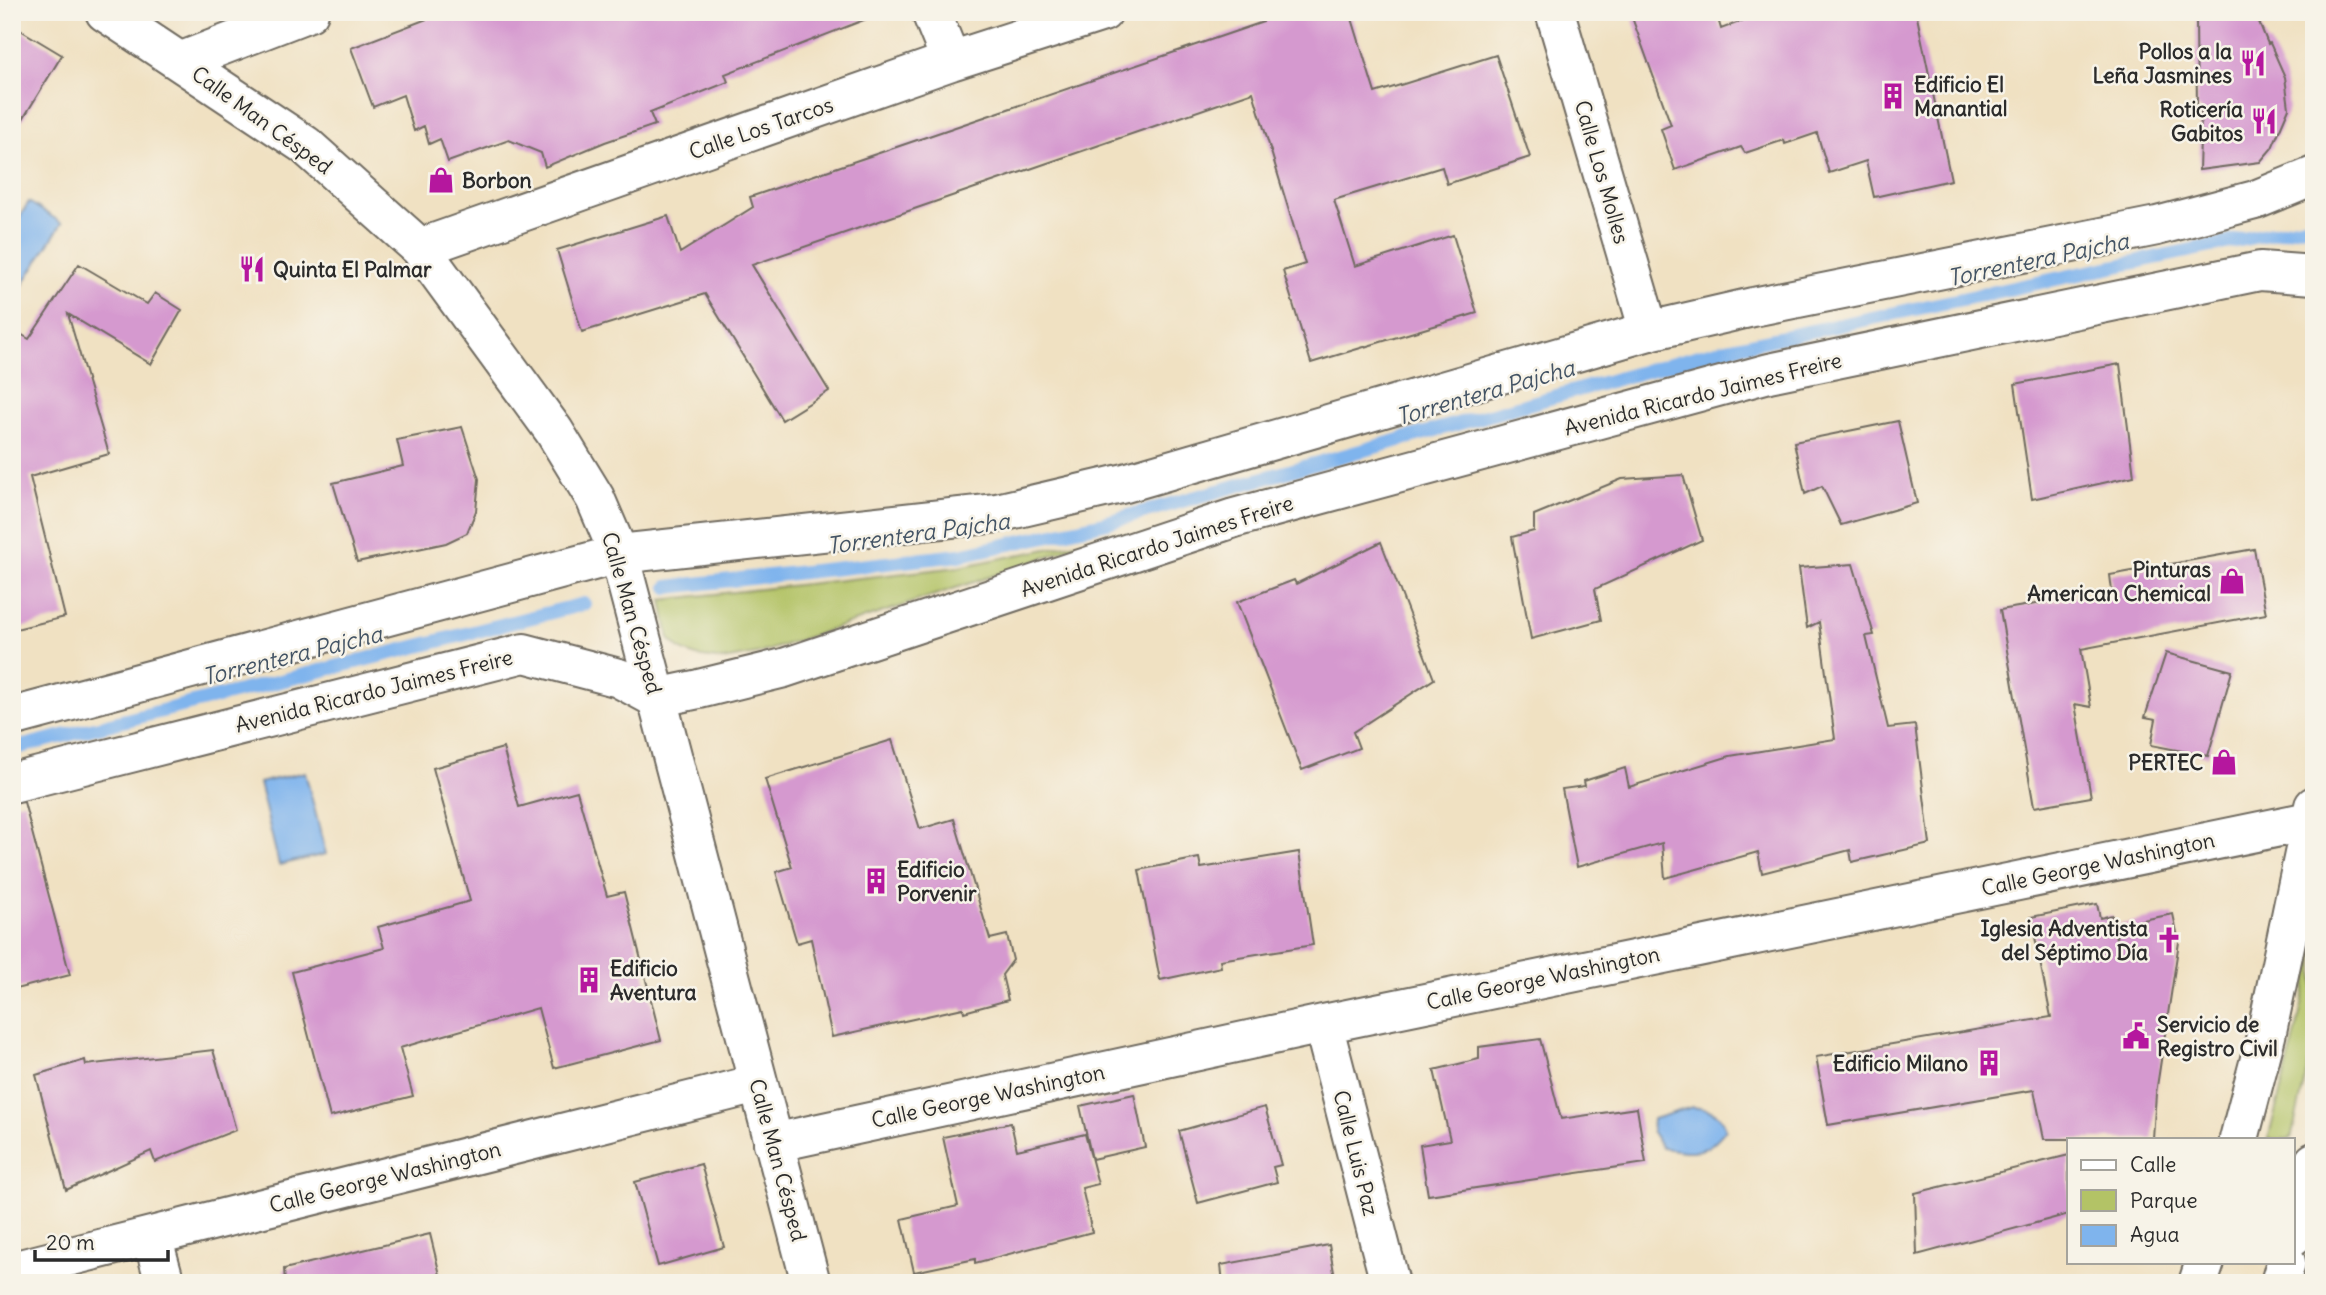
<svg xmlns="http://www.w3.org/2000/svg" width="2326" height="1295" viewBox="0 0 2326 1295" font-family="Delius,sans-serif">
	<rect width="100%" height="100%" fill="#f7f3e8"/>
	<filter id="ink" filterUnits="userSpaceOnUse"><feTurbulence type="fractalNoise" baseFrequency=".0143" numOctaves="2"/><feDisplacementMap in="SourceGraphic" scale="14" xChannelSelector="R" yChannelSelector="G"/><feConvolveMatrix kernelMatrix="1 2 1 2 8 2 1 2 1" color-interpolation-filters="sRGB"/></filter>
	<filter id="wash" filterUnits="userSpaceOnUse"><feTurbulence type="fractalNoise" baseFrequency=".00686" numOctaves="4" result="noise"/><feDisplacementMap in="SourceGraphic" scale="28" xChannelSelector="R" yChannelSelector="G"/><feGaussianBlur stdDeviation="1.57" result="paint"/><feColorMatrix in="noise" values="0 0 0 0 0 0 0 0 0 0 0 0 0 0 0 0 0 1.4 0 .05"/><feComposite in="paint" operator="in"/></filter>
	<g filter="url(#wash)">
		<rect width="100%" height="100%" fill="#f0e1c2"/>
		<path fill="#b3c366" stroke="#6f7748" stroke-width="2" d="M1091 540 1025 565 757 654 723 660 696 656 681 650 669 639 662 600 959 567Z
			M2314 950V1041L2291 1139H2268L2293 1045Z"/>
		<path fill="#7fb4ed" stroke="#55708c" stroke-width="2" d="M29 202 62 223 18 292 12 288V229Z
			M305 772 326 854 279 865 259 783Z
			M1692 1107C1709 1109 1720 1111 1726 1129 1705 1157 1694 1152 1662 1148L1652 1132 1653 1119Z"/>
		<g fill="none" stroke-linecap="round" stroke-linejoin="round">
			<path stroke="#7fb4ed" stroke-width="14" d="M668 587 960 555 1104 523 1713 352 2314 224
				M12 749 584 604"/>
		</g>
		<g id="blocks">
			<path fill="#d599cf" d="M445 12H876L877 15 725 74 728 82 650 113 655 125 605 142 545 167 541 153 509 140 448 162 440 139 429 144 424 126 414 131 403 95 373 107 351 48Z
				M1260 12H1350L1375 93 1496 55 1530 157 1447 184 1442 167 1334 200 1355 266 1453 235 1477 313 1311 363 1283 271 1305 264 1253 92 752 265 829 391 782 420 705 294 582 332 557 250 668 216 680 253 753 207 750 197 1263 22Z
				M1630 12H1716L1721 29 1766 12H1916L1951 180 1874 197 1866 161 1829 173 1817 133 1785 144 1784 140 1745 153 1741 147 1675 170 1661 129 1671 125Z
				M2243 12H2255L2268 44 2270 43 2285 77 2289 108 2272 148 2260 162 2199 170 2201 108 2197 109 2196 19Z
				M12 25 62 55 12 137Z
				M79 264 147 304 155 293 182 310 151 364 68 314 109 454 30 477 65 617 12 630V329L29 339Z
				M2120 364 2134 476 2032 499 2015 384Z
				M1898 421 1917 503 1841 525 1822 486 1805 494 1794 442Z
				M462 427 479 479 476 511 467 533 446 543 357 562 333 483 403 466 397 440Z
				M1683 475 1702 540 1595 589 1601 620 1531 639 1512 537 1534 531V515L1622 479Z
				M1381 542 1434 679 1353 732 1359 748 1302 770 1237 602 1294 580 1296 584Z
				M2254 549 2266 614 2081 649 2091 707 2075 704 2091 797 2034 807 2000 610 2112 591 2110 575Z
				M1853 564 1874 635 1866 636 1888 728 1915 725 1930 844 1852 862 1850 850 1762 873 1758 852 1665 878 1662 843 1577 867 1562 789 1585 786 1584 781 1625 768 1629 787 1730 756 1835 739 1819 622 1807 628 1799 568Z
				M2166 653 2232 671 2208 756 2151 745 2156 719 2145 717Z
				M892 740 920 829 954 819 990 939 1007 935 1013 960 1002 975 1008 1000 964 1012 963 1008 832 1037 811 939 797 943 776 872 792 867 765 779Z
				M503 748 519 807 577 791 607 896 624 892 661 1040 554 1068 538 1008 400 1048 413 1096 330 1117 292 972 384 948 378 927 470 901 433 768Z
				M24 802 70 975 12 990V804Z
				M1299 852 1313 945 1220 960 1221 967 1160 980 1139 870 1199 858 1201 868Z
				M2097 904 2100 918 2112 915 2116 939 2118 925 2173 914 2179 942 2156 1093 2153 1139H2044L2034 1090 1828 1125 1816 1057 2051 1017 2031 917Z
				M1540 1039 1561 1119 1637 1108 1646 1163 1428 1195 1420 1145 1450 1140 1434 1070 1479 1059V1047Z
				M213 1050 236 1130 155 1162 151 1151 66 1190 36 1075 85 1060 86 1065Z
				M1134 1094 1145 1147 1092 1159 1080 1106Z
				M1265 1107 1281 1165 1273 1167 1277 1182 1198 1203 1179 1131Z
				M1011 1123 1017 1150 1085 1134 1098 1184 1082 1188 1092 1232 975 1263V1259L914 1272 902 1219 958 1206 943 1137Z
				M2069 1155V1214L1917 1255 1915 1193Z
				M701 1164 724 1247 658 1266 635 1182Z
				M430 1234 442 1283H285L284 1269Z
				M1329 1245 1336 1283H1223L1221 1265Z"/>
		</g>
	</g>
	<g filter="url(#ink)">
		<use href="#blocks" fill-opacity="0" stroke="#706b60" stroke-width="2"/>
		<g fill="none" stroke-linecap="round" stroke-linejoin="round">
			<g stroke="#706b60" stroke-width="42">
				<path id="minor" d="M105 12 305 145 420 248 554 431 595 498 619 554 811 1283
					M931 12 951 61
					M1555 12 1649 331
					M182 61 309 12
					M420 248 951 61 1103 12
					M1323 1024 1390 1283
					M773 1143 1323 1024 2314 820
					M152 1236 165 1283
					M12 1271 757 1084"/>
			</g>
			<g stroke="#706b60" stroke-width="42">
				<path id="secondary" d="M12 717 619 554 997 513 1125 483 1649 331 1753 307 2157 226 2255 200 2314 176
					M12 783 524 653 619 678 656 698 699 689 784 668 1234 518 1769 373 2260 271 2314 275"/>
			</g>
			<g stroke="#706b60" stroke-width="42">
				<path id="primary" d="M2239 1139 2266 1036 2314 806
					M2293 1236 2314 1162
					M2198 1283 2205 1262
					M2280 1283 2286 1262"/>
			</g>
			<use href="#minor" stroke="#fff" stroke-width="38"/>
			<use href="#secondary" stroke="#fff" stroke-width="38"/>
			<use href="#primary" stroke="#fff" stroke-width="38"/>
		</g>
	</g>
	<defs>
		<g id="restaurant-bare" transform="scale(2.1)"><path d="M-5-6h1v4h1v-4h1v4h1v-4h1v5L-1.5 .5V6h-2V.5L-5-1ZM5-6V6H3V1.5H1.5Q1.5-4 5-6Z" fill="#b5179e" stroke="#f7f3e8" stroke-width="2.5" paint-order="stroke"/></g>
		<g id="building-bare" transform="scale(2.1)"><path d="M-4-6H4V6H1V3H-1V6H-4ZM-2.5-4.3h1.7v1.8h-1.7ZM.8-4.3h1.7v1.8H.8ZM-2.5-1h1.7V.8h-1.7ZM.8-1h1.7V.8H.8Z" fill="#b5179e" stroke="#f7f3e8" stroke-width="2.5" paint-order="stroke"/></g>
		<g id="shop-bare" transform="scale(2.1)"><path d="M-5-2.5h2.3a2.7 3.5 0 0 1 5.4 0H5L5.5 6h-11ZM-1.5-2.5h3a1.5 2.3 0 0 0-3 0Z" fill="#b5179e" stroke="#f7f3e8" stroke-width="2.5" paint-order="stroke"/></g>
		<g id="church-bare" transform="scale(2.1)"><path d="M-1.2-6h2.4v3.5h3.3v2.4h-3.3V6h-2.4V-.1h-3.3v-2.4h3.3Z" fill="#b5179e" stroke="#f7f3e8" stroke-width="2.5" paint-order="stroke"/></g>
		<g id="civic-bare" transform="scale(2.1)"><path d="M-.6-6.5H3V-4.5H.6V-3L4-1V1h2V6H-6V1h2V-1L-.6-3ZM-1.2 2.5V6h2.4V2.5Z" fill="#b5179e" stroke="#f7f3e8" stroke-width="2.5" paint-order="stroke"/></g>
	</defs>
	<g fill-rule="evenodd">
		<use href="#restaurant-bare" x="2253" y="63"/>
		<use href="#building-bare" x="1893" y="96"/>
		<use href="#restaurant-bare" x="2264" y="121"/>
		<use href="#shop-bare" x="441" y="180"/>
		<use href="#restaurant-bare" x="252" y="269"/>
		<use href="#shop-bare" x="2232" y="581"/>
		<use href="#shop-bare" x="2224" y="762"/>
		<use href="#building-bare" x="876" y="881"/>
		<use href="#church-bare" x="2169" y="940"/>
		<use href="#building-bare" x="589" y="980"/>
		<use href="#civic-bare" x="2136" y="1036"/>
		<use href="#building-bare" x="1989" y="1063"/>
	</g>
	<g text-anchor="middle" dominant-baseline="central" stroke-width="5" stroke-linejoin="round" paint-order="stroke">
		<g font-size="21" font-weight="bold" fill="#2b2b2b" stroke="#f7f3e8" text-anchor="end">
			<text x="2232" y="51">Pollos a la<tspan x="2232" dy="24">Leña Jasmines</tspan></text>
			<text x="1914" y="84" text-anchor="start">Edificio El<tspan x="1914" dy="24">Manantial</tspan></text>
			<text x="2243" y="109">Roticería<tspan x="2243" dy="24">Gabitos</tspan></text>
			<text x="462" y="180" text-anchor="start">Borbon</text>
			<text x="273" y="269" text-anchor="start">Quinta El Palmar</text>
			<text x="2211" y="569">Pinturas<tspan x="2211" dy="24">American Chemical</tspan></text>
			<text x="2203" y="762">PERTEC</text>
			<text x="897" y="869" text-anchor="start">Edificio<tspan x="897" dy="24">Porvenir</tspan></text>
			<text x="2148" y="928">Iglesia Adventista<tspan x="2148" dy="24">del Séptimo Día</tspan></text>
			<text x="610" y="968" text-anchor="start">Edificio<tspan x="610" dy="24">Aventura</tspan></text>
			<text x="2157" y="1024" text-anchor="start">Servicio de<tspan x="2157" dy="24">Registro Civil</tspan></text>
			<text x="1968" y="1063">Edificio Milano</text>
		</g>
		<g font-size="21" fill="#2b2b2b" stroke="#f7f3e8">
			<text transform="translate(262 120) rotate(36)">Calle Man Césped</text>
			<text transform="translate(761 128) rotate(-19)">Calle Los Tarcos</text>
			<text transform="translate(1602 172) rotate(74)">Calle Los Molles</text>
			<text transform="translate(1703 394) rotate(-14)">Avenida Ricardo Jaimes Freire</text>
			<text transform="translate(1157 546) rotate(-18)">Avenida Ricardo Jaimes Freire</text>
			<text transform="translate(632 613) rotate(74)">Calle Man Césped</text>
			<text transform="translate(374 691) rotate(-14)">Avenida Ricardo Jaimes Freire</text>
			<text transform="translate(2098 864) rotate(-12)">Calle George Washington</text>
			<text transform="translate(1543 978) rotate(-12)">Calle George Washington</text>
			<text transform="translate(988 1096) rotate(-12)">Calle George Washington</text>
			<text transform="translate(1356 1153) rotate(76)">Calle Luis Paz</text>
			<text transform="translate(778 1160) rotate(75)">Calle Man Césped</text>
			<text transform="translate(385 1177) rotate(-14)">Calle George Washington</text>
		</g>
		<g font-size="23" font-style="italic" fill="#445465" stroke="#f7f3e8">
			<text transform="translate(2038 259) rotate(-12)">Torrentera Pajcha</text>
			<text transform="translate(1485 392) rotate(-16)">Torrentera Pajcha</text>
			<text transform="translate(918 533) rotate(-8)">Torrentera Pajcha</text>
			<text transform="translate(292 655) rotate(-14)">Torrentera Pajcha</text>
		</g>
	</g>
	<rect width="2326" height="1295" fill="none" stroke="#f7f3e8" stroke-width="42"/>
	<rect x="2067" y="1138" width="228" height="126" fill="#f7f3e8" stroke="#a5a39c" stroke-width="2"/>
	<rect x="2081" y="1160" width="35" height="10" fill="#ffffff" stroke="#a5a39c" stroke-width="2"/>
	<text x="2130" y="1172" font-size="21" fill="#2b2b2b">Calle</text>
	<rect x="2081" y="1190" width="35" height="21" fill="#b3c366" stroke="#a5a39c" stroke-width="2"/>
	<text x="2130" y="1208" font-size="21" fill="#2b2b2b">Parque</text>
	<rect x="2081" y="1225" width="35" height="21" fill="#7fb4ed" stroke="#a5a39c" stroke-width="2"/>
	<text x="2130" y="1242" font-size="21" fill="#2b2b2b">Agua</text>
	<path d="M35 1250v10h133v-10" fill="none" stroke="#2b2b2b" stroke-width="3.5"/>
	<text x="46" y="1250" font-size="21" fill="#2b2b2b" stroke="#f7f3e8" stroke-width="5" paint-order="stroke">20 m</text>
</svg>
